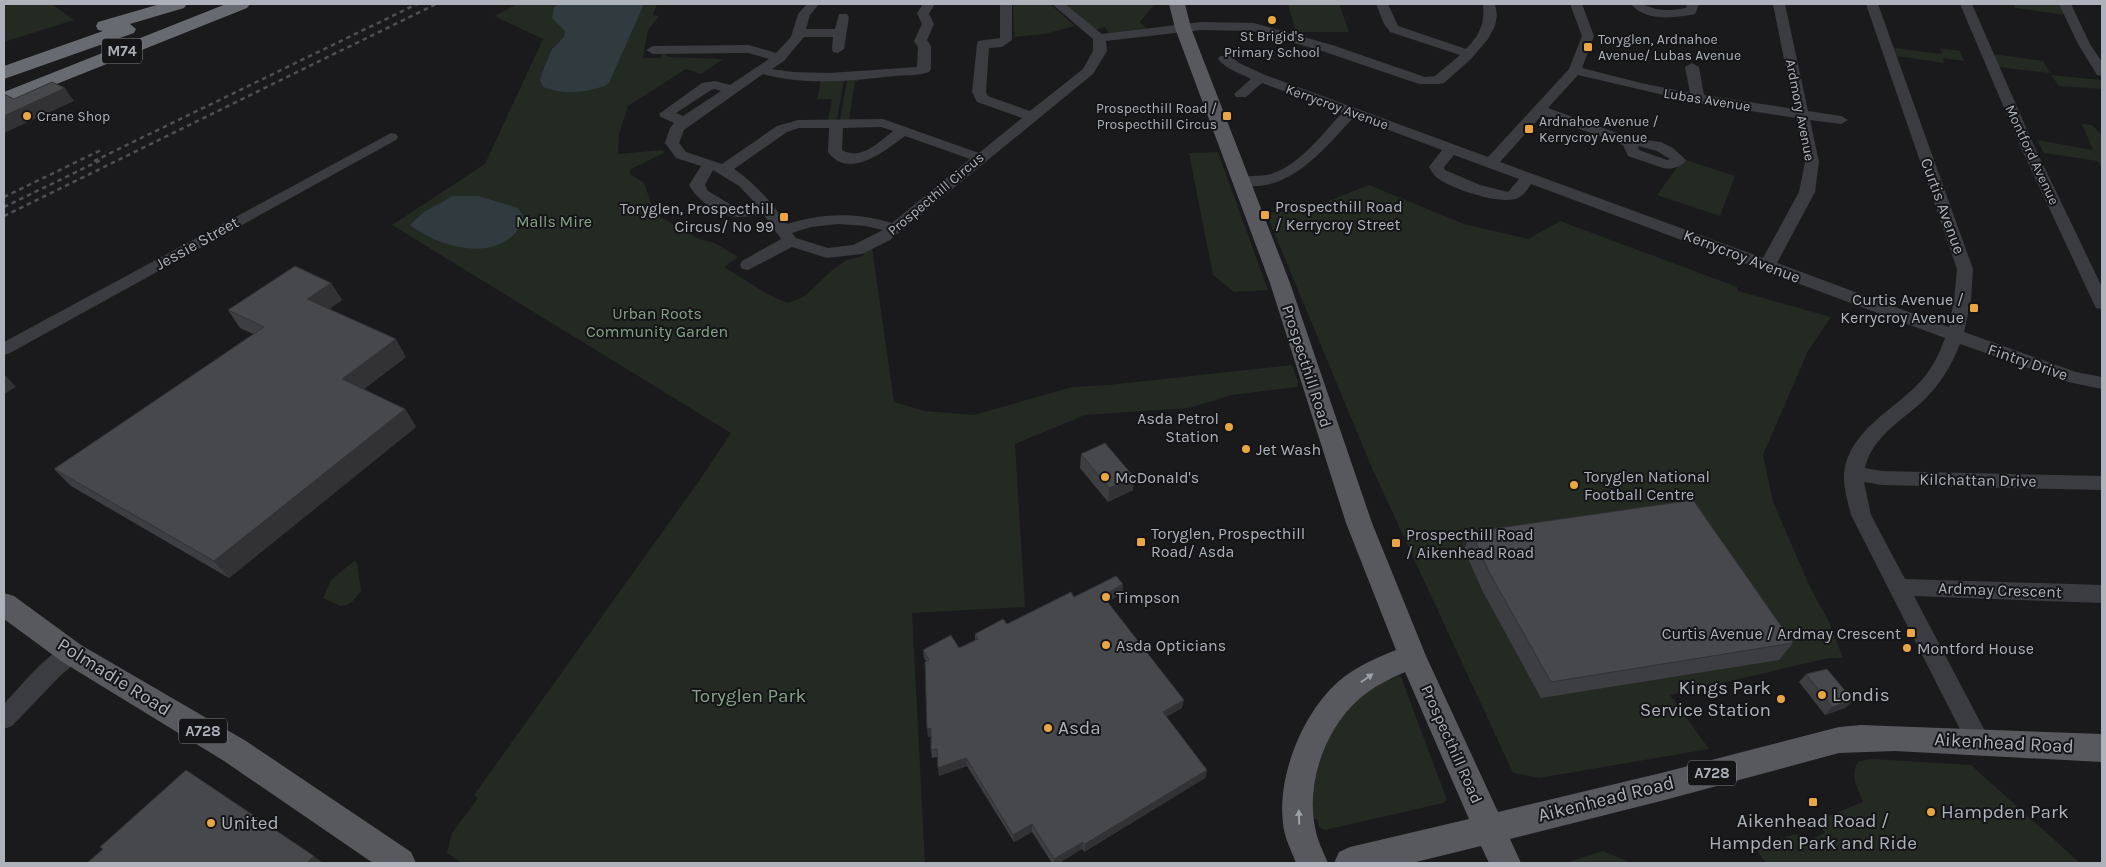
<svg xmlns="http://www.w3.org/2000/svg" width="2106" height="867" viewBox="0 0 2106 867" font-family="Karla,sans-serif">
	<rect width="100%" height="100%" fill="#1a1a1c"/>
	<path fill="#222a22" d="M4 4H52L74 20 4 42Z
		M517 4H657L653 15 659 16 648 30 643 58H660L663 53 669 57 723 59 701 74 686 69 628 106 619 134 618 154 663 150 664 153 631 169 629 173 644 183 655 214 699 239 715 243 738 257 724 267 769 295 788 303 805 296 830 272 846 260 863 256 864 252 872 248 894 402 925 411 974 415 1072 387 1108 385 1292 365 1298 382 1297 387 1232 395 1189 408 1085 415 1015 444 1025 607 912 613 925 863H462L447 853 452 833 478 798 474 795 699 481 731 433 392 225 485 164 543 39 494 16Z
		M1013 4H1050L1075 26 1045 34 1014 37Z
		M1063 4H1150L1154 5 1140 22 1147 29 1109 34 1105 27 1094 30Z
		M1288 4H1339L1349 32H1296Z
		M2014 4 2061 5 2066 15 2015 8Z
		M1894 48 1942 54 1940 48 1960 51 1964 61 1943 58 1944 63 1897 56Z
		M1992 54 2043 61 2050 73 1998 67Z
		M2051 75 2102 80V89L2059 86Z
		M821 80H844L837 120H828L832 99H817Z
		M847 80H859L855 82 849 120H840Z
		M2082 124 2092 125 2102 135V169L2098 161 2044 153 2037 140 2093 150Z
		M1218 152 1268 290 1234 292 1213 275 1189 153Z
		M1683 159 1735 176 1720 216 1657 195Z
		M1369 185 1464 224 1528 239 1560 221 1737 287 1738 291 1831 317 1808 351 1763 455 1773 502 1810 587 1829 622 1843 658H1829L1670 695 1709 749 1539 778 1513 773 1372 468 1266 213 1306 210Z
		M354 561 357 563 361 591 352 602 347 605 340 606 323 598 331 580Z
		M1388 675 1390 680 1398 676 1401 677 1447 800 1443 803 1325 830 1319 827 1317 819H1310L1315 762 1327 735 1361 693Z
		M1873 759 1971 765 2080 863H1766L1754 847 1795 834 1811 839 1825 833 1816 821 1863 802C1858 787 1848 776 1859 761Z
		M1603 851 1632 863H1565Z"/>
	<path fill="#303a3f" d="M558 4H644L609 83 605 86C584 93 564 95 543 87L540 80 544 68 552 49 564 37 565 31 552 18 554 8Z
		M453 196H478L518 208 524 218C506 266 441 249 410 225L424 212Z"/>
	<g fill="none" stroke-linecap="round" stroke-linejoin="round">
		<path fill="#3b3c41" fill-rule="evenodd" d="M807 4H819L810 15 806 29H835L839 14H847L849 17 844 49 838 53 833 52 832 49 833 37H804L784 61 772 69 793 72 829 73 917 67 918 47 914 41 922 24 917 13 923 4H935L929 14 934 24 927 40 931 46V69L929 72C917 76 906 75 894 76 851 81 806 86 763 74L684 130 679 143 686 152 722 164 777 126 798 120 883 119 979 153 1022 118 977 102 972 92 977 44 978 41 1000 38V4H1012V40L1002 47 989 48 986 92 988 96 1030 111 1083 69 1093 51V39L1052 4H1065L1102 34 1201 22 1254 23 1332 45 1425 77 1435 76 1460 55 1390 32 1384 24 1376 4H1388L1398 26 1466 49C1480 35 1485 23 1483 4H1495L1497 15 1495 26 1488 39 1471 59 1444 83 1439 84H1419L1322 51 1253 31 1201 30 1106 41 1107 51 1093 74 890 240 862 254 827 258 792 247 748 270 742 269 740 265 742 261 781 239 764 215C755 215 746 217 737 217 718 215 698 201 689 185L701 166 676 158 665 143 670 128 674 123 661 117 659 114 702 83 715 81 730 85 769 59 748 53 653 54 646 50 653 46 749 45 776 53 791 37 798 14ZM714 89 721 91 683 116 676 113 711 90ZM881 127 893 131C879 142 861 161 842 150L843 128ZM799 128H829L828 152C849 181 886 150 905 136L970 159 892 223C856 212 822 213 787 224 771 202 756 184 734 169L787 132ZM713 170 739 186 758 206H733L708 191 705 185ZM838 224 865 226 883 230 853 245 828 248 796 238 792 233 811 227Z
			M1570 4H1582L1594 36 1582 68 1641 83 1690 93 1685 67 1692 63 1699 67 1704 95 1794 109 1773 4H1785L1808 111 1841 116 1848 120 1841 124 1810 120 1819 162 1815 192 1777 263 1949 327 1954 300 1957 269 1866 4H1878L1973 269 1971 300 1964 332 2076 372 2102 377V389L2068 382 1960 344C1952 365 1939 386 1922 402 1901 421 1872 437 1865 468L1882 471 2102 476V490L1882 485 1864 482 1871 515 1905 579 2102 585V603L1914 596 1986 733 1990 741 1986 749 1978 752 1970 749 1851 515C1848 502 1843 487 1844 473 1849 431 1892 411 1918 384 1931 371 1939 355 1945 338L1531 184C1528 189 1524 195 1518 198 1501 206 1449 188 1436 177 1433 174 1431 170 1429 167L1442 150 1354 117C1323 150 1287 197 1236 184L1234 181 1236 178C1247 175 1260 177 1271 174 1300 165 1322 134 1342 113L1262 83 1246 97H1236L1234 94 1251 79C1239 73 1226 69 1218 59L1220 56H1230L1239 63 1265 75 1488 157 1569 69 1582 36ZM1578 75 1698 103 1796 118 1805 162 1799 192 1763 258 1500 162 1542 115 1623 145 1628 156 1663 168C1671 170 1682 167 1686 160L1673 148 1661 142 1631 138 1548 108ZM1638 146 1657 151 1670 159 1667 160 1639 150ZM1454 155 1519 179 1508 192 1480 185 1445 170 1444 167Z
			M1631 4C1641 3 1646 6 1656 9 1665 11 1676 10 1686 8L1687 4H1699L1695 14C1676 18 1645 22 1631 4Z
			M1960 4H1972L2035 148 2102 287V309L2096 308 2094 304 2021 148Z
			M2059 4H2071L2090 44 2102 62V76L2097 75 2078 44Z
			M391 133 396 134 398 137 396 140 10 353 4 355V342Z
			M71 644 79 646 82 653 79 660 61 675 12 726 4 729V704C22 685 47 652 71 644Z"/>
		<path fill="#57595f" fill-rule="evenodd" d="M1169 4H1185L1191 28 1290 283 1372 523 1426 656 1498 812 1661 773 1839 727 1861 725 2102 734V762L1895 751 1839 753 1661 801 1510 839 1521 863H1489L1481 846 1412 863H1334L1339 852 1350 847 1469 819 1405 672C1389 679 1373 687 1359 699 1325 729 1306 783 1315 827 1317 840 1323 851 1328 863H1296C1291 850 1284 837 1283 823 1277 776 1303 712 1339 681 1355 667 1376 658 1396 650L1346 523 1270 283 1175 28Z
			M4 593 14 596 81 645 246 741 411 852 416 863H373L224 761 61 661 4 619Z"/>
		<path fill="#676a71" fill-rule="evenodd" d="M160 4H187L184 8 130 24 136 29 134 33 4 79V66L103 31 98 30 96 26 98 22Z
			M226 4H250L247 8 4 105V92Z"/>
		<path stroke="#4e5055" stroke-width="2.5" stroke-dasharray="4.5 4" stroke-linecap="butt" d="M94 161 417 4
			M4 197 101 150
			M4 207 101 160
			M4 216 436 4"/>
	</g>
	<path fill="#3d3e41" d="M331 283 342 300 329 309 406 357 364 389 405 409 416 427 229 578 71 486 54 469 253 334 240 328 228 310Z
		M1081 454 1134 477 1133 490 1108 502 1080 468Z
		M1471 532 1793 643 1779 660 1541 698 1482 590 1464 549Z
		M1123 584 1122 593 1108 602 1182 708 1166 717 1207 770 1205 778 1084 852 1082 849 1059 863H1052L1032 832 1014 842 967 766 939 776 937 757 932 758 931 750V736L928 737 926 661 924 658 923 650 959 648 975 640V634L1007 624 1074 597Z
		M1806 674 1853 700 1845 708 1825 715 1799 682Z"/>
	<path fill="#323235" d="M65 88 74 101 4 133V116Z
		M331 283 342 300 318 317 307 299Z
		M396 339 406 357 353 397 342 379Z
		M4 374 16 387 4 394Z
		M405 409 416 427 229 578 214 561Z
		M1134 477 1133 490 1108 502 1109 488Z
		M1123 584 1122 593 1103 605V596Z
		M1184 700 1182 708 1161 720 1163 712Z
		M1853 700 1845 708 1825 715 1832 707Z
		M931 728 932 736 928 737 927 729Z
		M966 758 967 766 939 776 938 768Z
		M1207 770 1205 778 1084 852 1085 844Z
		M1032 824V832L1014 842 1013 835Z
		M1083 842 1082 849 1059 863H1054V859Z
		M314 856 323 863H307Z"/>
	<path fill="#47484c" stroke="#323235" d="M52 82 65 88 4 116V94L14 99Z
		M295 266 331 283 307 299 396 339 342 379 405 409 214 561 54 469 264 327 228 310Z
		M1105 443 1134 477 1109 488 1081 454Z
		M1693 500 1793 643 1551 682 1489 572 1471 532Z
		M1116 576 1123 584 1103 596 1184 700 1163 712 1207 770 1085 844 1083 842 1054 859 1032 824 1013 835 966 758 938 768 937 749 931 750V728L927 729 925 662 929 660 923 650 951 635 959 648 978 639 975 634 1003 619 1007 624 1071 592 1074 597Z
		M1827 669 1853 700 1832 707 1806 674Z
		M186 770 314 856 307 863H87L103 849 100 847Z"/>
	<defs><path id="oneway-solid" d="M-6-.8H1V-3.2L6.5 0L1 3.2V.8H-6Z" transform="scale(1.25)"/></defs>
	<g fill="#9ca0a9">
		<use href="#oneway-solid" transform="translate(1367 678) rotate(-35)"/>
		<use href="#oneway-solid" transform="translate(1299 817) rotate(-92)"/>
	</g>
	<g fill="#eaa643" stroke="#151517" stroke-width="2">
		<circle cx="1272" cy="20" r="5"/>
		<rect x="1583" y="42" width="10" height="10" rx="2.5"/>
		<circle cx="27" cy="116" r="5"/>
		<rect x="1222" y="111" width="10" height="10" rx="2.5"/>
		<rect x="1524" y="124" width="10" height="10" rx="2.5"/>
		<rect x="1260" y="210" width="10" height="10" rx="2.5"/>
		<rect x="779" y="212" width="10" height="10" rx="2.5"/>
		<rect x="1969" y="303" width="10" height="10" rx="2.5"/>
		<circle cx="1229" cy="427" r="5"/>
		<circle cx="1246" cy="449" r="5"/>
		<circle cx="1105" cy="477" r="5"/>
		<circle cx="1574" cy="485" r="5"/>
		<rect x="1136" y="537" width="10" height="10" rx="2.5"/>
		<rect x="1391" y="538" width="10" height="10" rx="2.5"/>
		<circle cx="1106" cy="597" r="5"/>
		<rect x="1906" y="628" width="10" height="10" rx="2.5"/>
		<circle cx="1106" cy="645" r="5"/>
		<circle cx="1907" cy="648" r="5"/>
		<circle cx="1822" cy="695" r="5"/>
		<circle cx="1781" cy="699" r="5"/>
		<circle cx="1048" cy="728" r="5"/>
		<rect x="1808" y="797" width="10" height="10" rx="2.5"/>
		<circle cx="1931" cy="812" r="5"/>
		<circle cx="211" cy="823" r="5"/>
	</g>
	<g text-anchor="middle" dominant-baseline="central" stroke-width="4" stroke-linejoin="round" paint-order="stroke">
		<g font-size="14" fill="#adb2bb" stroke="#151517" text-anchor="start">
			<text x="1272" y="36" text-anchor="middle">St Brigid's<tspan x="1272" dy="16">Primary School</tspan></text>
			<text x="1598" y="39">Toryglen, Ardnahoe<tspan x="1598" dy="16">Avenue/ Lubas Avenue</tspan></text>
			<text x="1217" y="108" text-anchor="end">Prospecthill Road /<tspan x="1217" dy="16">Prospecthill Circus</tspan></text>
			<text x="37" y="116">Crane Shop</text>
			<text x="1539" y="121">Ardnahoe Avenue /<tspan x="1539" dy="16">Kerrycroy Avenue</tspan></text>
		</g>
		<g font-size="14" fill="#adb2bb" stroke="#151517">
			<text transform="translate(1707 100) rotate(9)">Lubas Avenue</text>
			<text transform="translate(1337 107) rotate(20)">Kerrycroy Avenue</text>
			<text transform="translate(1800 110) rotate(79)">Ardmory Avenue</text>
			<text transform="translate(2032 155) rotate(65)">Montford Avenue</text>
			<text transform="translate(936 194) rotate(-40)">Prospecthill Circus</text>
		</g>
		<g fill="#151517" stroke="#7f838a" stroke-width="1">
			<rect x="102" y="38.5" width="40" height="25" rx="4"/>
			<rect x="179" y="718.5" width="48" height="25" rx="4"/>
			<rect x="1688" y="760.5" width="48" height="25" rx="4"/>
		</g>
		<g font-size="15" font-weight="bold" fill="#adb2bb">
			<text x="122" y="51">M74</text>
			<text x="203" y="731">A728</text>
			<text x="1712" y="773">A728</text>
		</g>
		<g font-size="16" fill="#adb2bb" stroke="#151517" text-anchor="start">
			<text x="1275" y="206">Prospecthill Road<tspan x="1275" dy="18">/ Kerrycroy Street</tspan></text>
			<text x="774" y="208" text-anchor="end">Toryglen, Prospecthill<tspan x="774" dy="18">Circus/ No 99</tspan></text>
			<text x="1964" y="299" text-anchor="end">Curtis Avenue /<tspan x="1964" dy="18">Kerrycroy Avenue</tspan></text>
			<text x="1219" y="418" text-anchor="end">Asda Petrol<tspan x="1219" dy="18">Station</tspan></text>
			<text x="1256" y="449">Jet Wash</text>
			<text x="1584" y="476">Toryglen National<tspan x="1584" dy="18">Football Centre</tspan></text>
			<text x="1115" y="477">McDonald's</text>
			<text x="1151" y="533">Toryglen, Prospecthill<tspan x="1151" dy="18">Road/ Asda</tspan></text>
			<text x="1406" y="534">Prospecthill Road<tspan x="1406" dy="18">/ Aikenhead Road</tspan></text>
			<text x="1116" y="597">Timpson</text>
			<text x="1901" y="633" text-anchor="end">Curtis Avenue / Ardmay Crescent</text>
			<text x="1116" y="645">Asda Opticians</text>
			<text x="1917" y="648">Montford House</text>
		</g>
		<g font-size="16" fill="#adb2bb" stroke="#151517">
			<text transform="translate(1943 206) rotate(70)">Curtis Avenue</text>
			<text transform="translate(197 243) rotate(-29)">Jessie Street</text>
			<text transform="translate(1742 256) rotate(21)">Kerrycroy Avenue</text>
			<text transform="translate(2028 362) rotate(19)">Fintry Drive</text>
			<text transform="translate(1307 366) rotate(72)">Prospecthill Road</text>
			<text transform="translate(1978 480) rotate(1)">Kilchattan Drive</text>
			<text transform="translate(2000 590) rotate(2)">Ardmay Crescent</text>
			<text transform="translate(1452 744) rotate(66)">Prospecthill Road</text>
		</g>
		<g font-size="16" fill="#85a485" stroke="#151517">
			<text x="554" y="221">Malls Mire</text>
			<text x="657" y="313">Urban Roots<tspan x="657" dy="18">Community Garden</tspan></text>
		</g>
		<g font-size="19" fill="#adb2bb" stroke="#151517">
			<text transform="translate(114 677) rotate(32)">Polmadie Road</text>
			<text transform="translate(2004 743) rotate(3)">Aikenhead Road</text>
			<text transform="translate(1606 799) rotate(-14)">Aikenhead Road</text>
		</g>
		<g font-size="19" fill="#adb2bb" stroke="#151517" text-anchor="start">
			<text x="1771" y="688" text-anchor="end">Kings Park<tspan x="1771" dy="22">Service Station</tspan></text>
			<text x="1832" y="695">Londis</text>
			<text x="1058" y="728">Asda</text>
			<text x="1941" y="812">Hampden Park</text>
			<text x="1813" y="821" text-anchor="middle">Aikenhead Road /<tspan x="1813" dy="22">Hampden Park and Ride</tspan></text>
			<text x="221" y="823">United</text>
		</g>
		<g font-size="19" fill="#85a485" stroke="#151517">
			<text x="749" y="696">Toryglen Park</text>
		</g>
	</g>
	<rect width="2106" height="867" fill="none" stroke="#adb2bb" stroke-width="10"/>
</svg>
